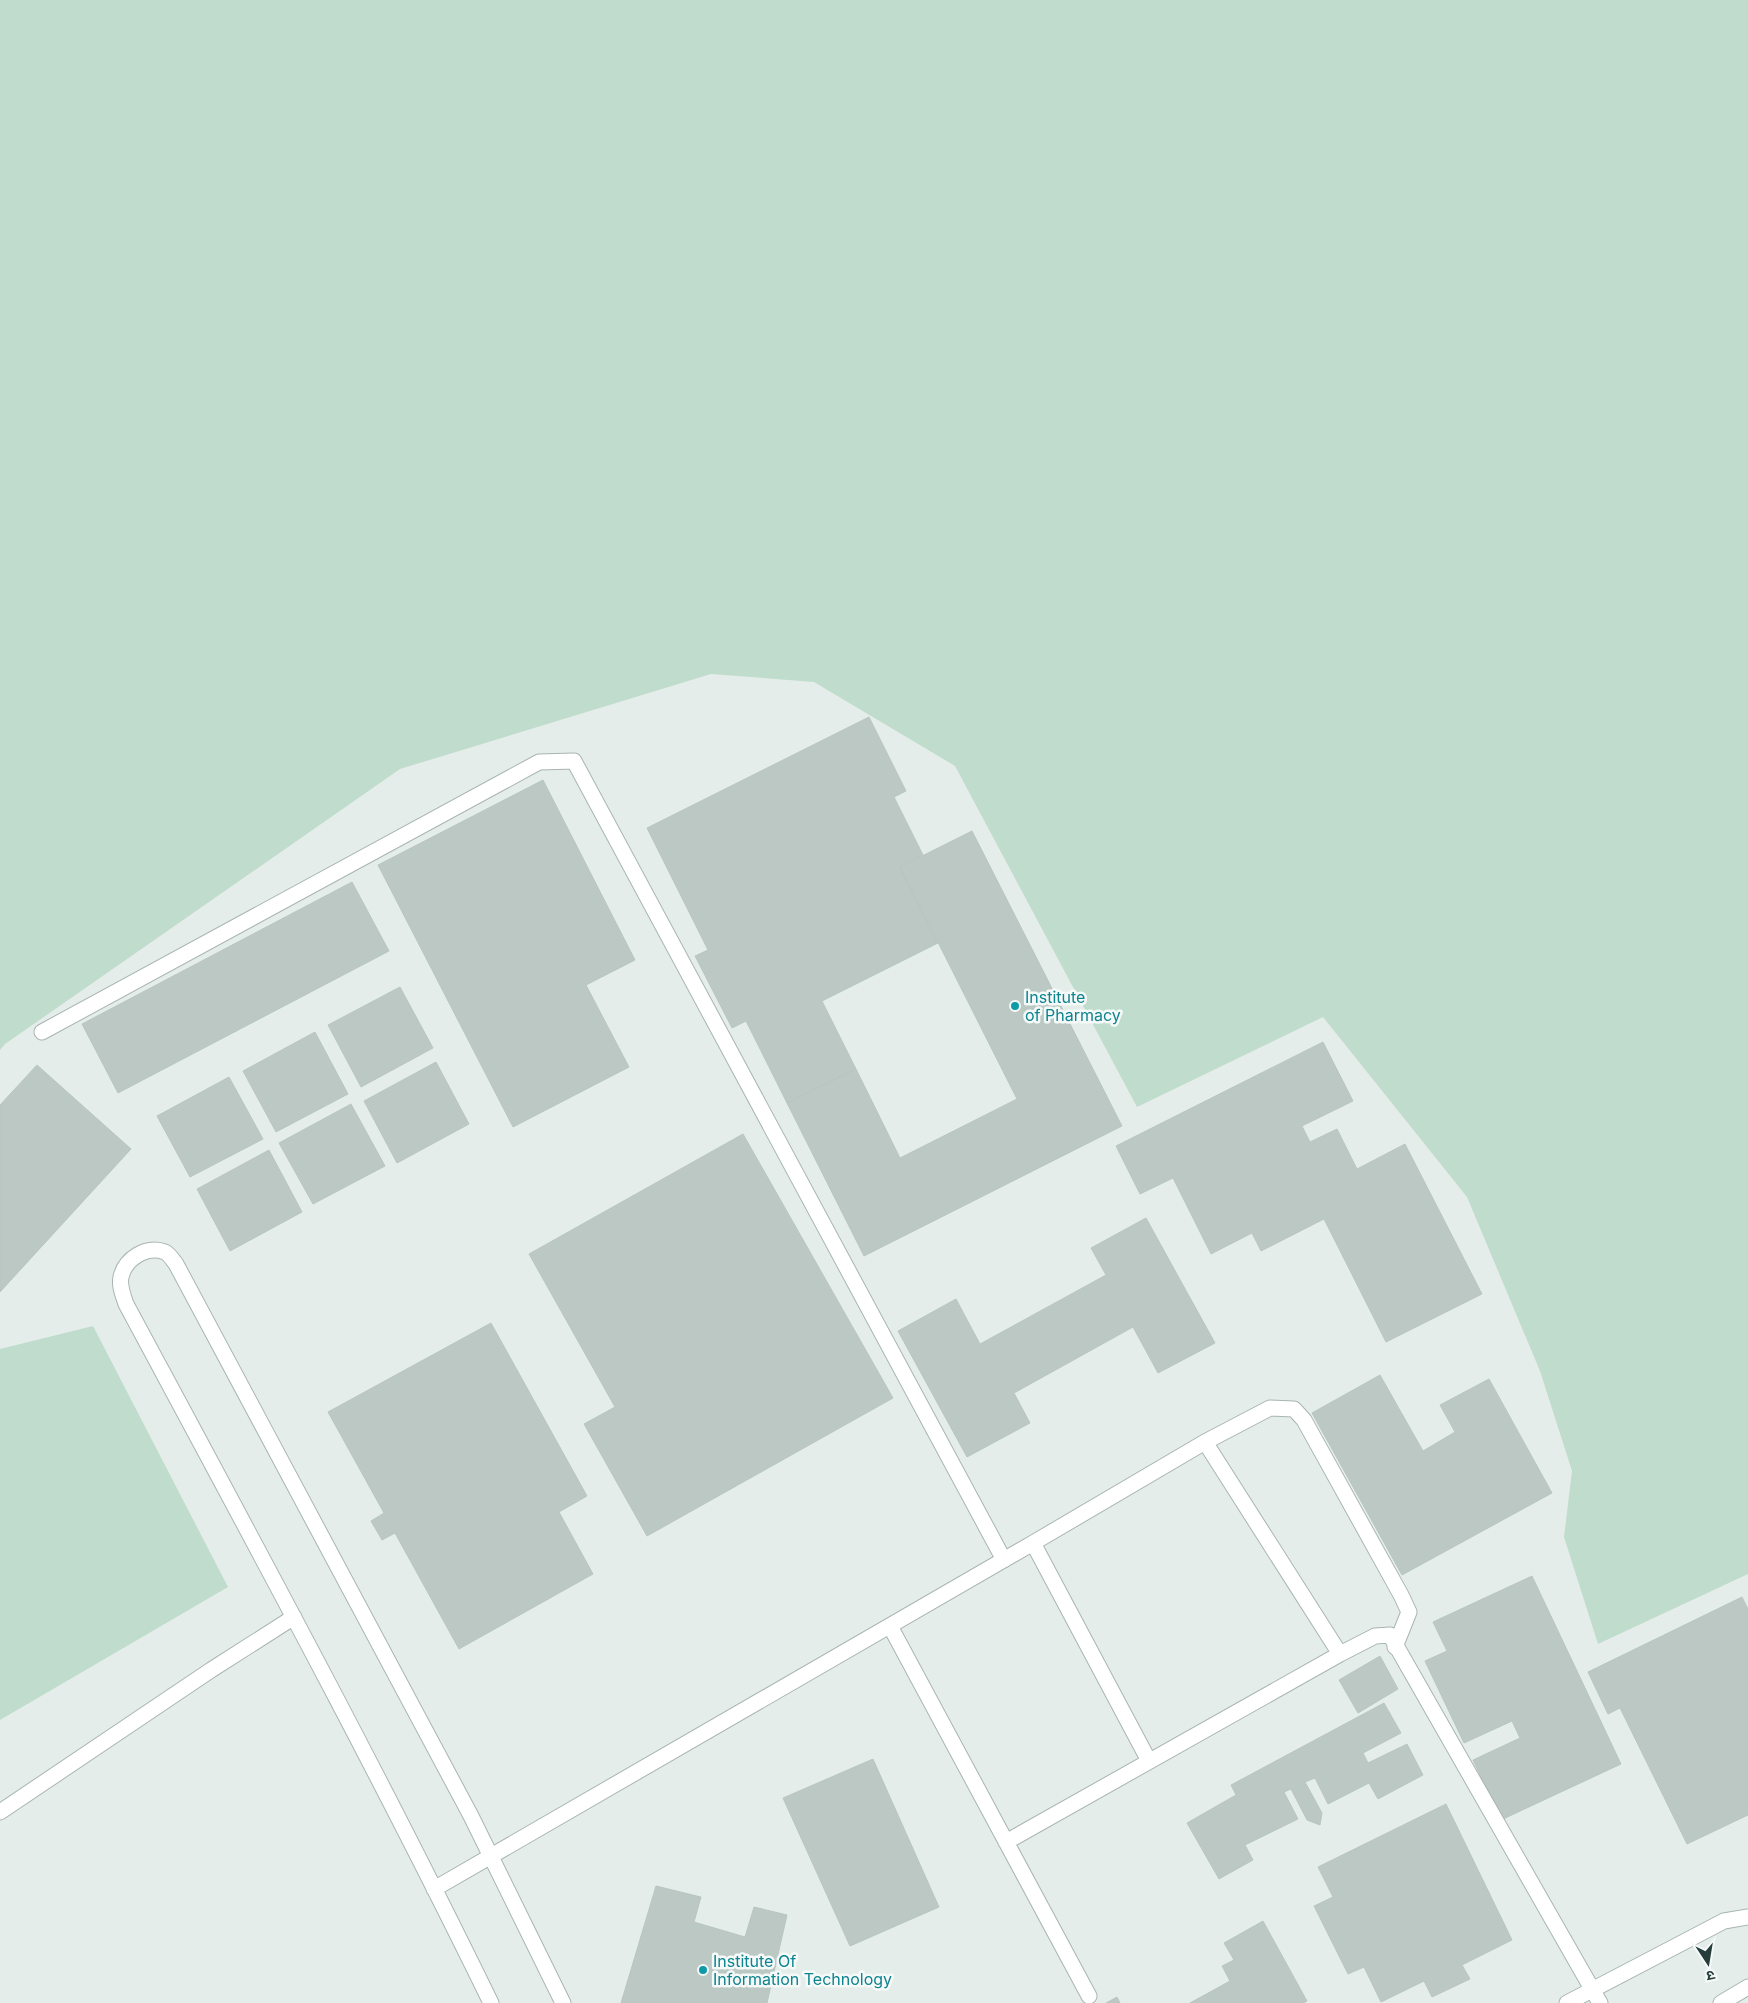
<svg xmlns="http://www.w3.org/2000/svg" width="1748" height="2003" viewBox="0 0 1748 2003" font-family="Inter,'Noto Sans Devanagari',sans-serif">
	<rect width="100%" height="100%" fill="#e5edeb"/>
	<path fill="#c0dccc" d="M0 0H1748V1574L1598 1644 1564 1537 1572 1471 1540 1371 1467 1197 1323 1017 1137 1107 955 766 814 682 711 674 400 769 5 1044 0 1050Z
		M93 1326 228 1587 0 1720V1349Z"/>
	<path fill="#bbc8c4" stroke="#b8c6c2" d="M869 717 906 791 894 797 923 855 900 867 938 943 822 1001 856 1069 787 1103 746 1021 732 1028 695 956 708 950 647 828Z
		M543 780 635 960 586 985 629 1067 513 1127 378 865Z
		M972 831 1122 1126 864 1256 787 1103 856 1069 900 1158 1017 1099 900 867Z
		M352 882 389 951 118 1093 82 1024Z
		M400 987 433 1048 361 1087 328 1025Z
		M315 1032 348 1094 276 1132 243 1071Z
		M1323 1042 1353 1101 1302 1126 1310 1142 1337 1129 1357 1169 1405 1144 1482 1294 1386 1342 1324 1219 1261 1251 1252 1233 1211 1254 1173 1178 1140 1194 1116 1146Z
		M436 1062 469 1124 397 1163 364 1101Z
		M37 1065 131 1149 0 1292V1105Z
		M229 1077 263 1139 190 1177 157 1116Z
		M351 1104 385 1166 313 1204 279 1143Z
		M743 1134 893 1398 647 1536 584 1424 615 1407 529 1254Z
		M269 1150 302 1212 230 1251 197 1189Z
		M1146 1218 1215 1343 1158 1373 1133 1327 1014 1393 1030 1423 967 1457 898 1331 956 1299 980 1344 1106 1275 1091 1248Z
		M491 1323 587 1496 559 1512 593 1574 459 1649 395 1533 382 1540 371 1521 384 1513 328 1412Z
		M1380 1375 1423 1451 1455 1432 1440 1405 1489 1379 1552 1493 1402 1575 1312 1413Z
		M1532 1576 1621 1764 1501 1820 1473 1760 1520 1738 1512 1721 1464 1743 1425 1661 1447 1651 1433 1622Z
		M1742 1597 1748 1609V1815L1687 1844 1620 1708 1608 1714 1588 1672Z
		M1380 1656 1398 1689 1358 1713 1339 1680Z
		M1384 1703 1401 1733 1363 1753 1368 1763 1407 1744 1423 1775 1378 1799 1369 1783 1328 1804 1315 1778 1305 1782 1322 1813 1320 1825 1307 1820 1291 1789 1284 1792 1298 1819 1245 1845 1253 1860 1219 1879 1187 1823 1236 1795 1231 1785Z
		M873 1759 939 1907 850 1946 783 1798Z
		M1446 1804 1512 1940 1462 1965 1470 1979 1432 1997 1424 1981 1381 2002 1364 1967 1348 1974 1314 1906 1333 1897 1318 1867Z
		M656 1886 701 1897 694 1922 745 1937 754 1907 787 1915 767 2003H621Z
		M1263 1921 1307 2001 1303 2003H1190L1230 1981 1222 1966 1234 1960 1224 1943Z
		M1117 1997 1120 2003H1106Z"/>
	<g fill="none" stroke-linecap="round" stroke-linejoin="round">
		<g stroke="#a8b5b3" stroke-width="17">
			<path id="minor" d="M42 1032 539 762 574 761 1004 1560
				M1205 1442 1340 1654
				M1033 1543 1149 1761
				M890 1626 1089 1996
				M0 1812 211 1670 294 1617
				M1006 1842 1340 1654 1375 1636 1390 1635 1600 2003
				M434 1889 1033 1543 1205 1442 1270 1408 1294 1409 1304 1420 1401 1595 1409 1612 1395 1647
				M491 2003C376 1767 250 1535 126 1304 123 1295 119 1286 121 1277 125 1259 146 1245 165 1252 169 1254 173 1260 176 1264L471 1816 563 2003
				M1567 2003 1724 1921 1748 1917
				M1721 2003 1748 1987"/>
		</g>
		<use href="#minor" stroke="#fff" stroke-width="15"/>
	</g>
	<g fill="#0f9aa8" stroke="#f5faf8" stroke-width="2">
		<circle cx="1015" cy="1006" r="5"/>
		<circle cx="703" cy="1970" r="5"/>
	</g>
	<g text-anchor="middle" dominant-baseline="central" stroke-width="5" stroke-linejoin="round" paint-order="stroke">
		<g font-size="16" fill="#0d838f" stroke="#f5faf8" text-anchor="start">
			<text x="1025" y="997">Institute<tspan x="1025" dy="18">of Pharmacy</tspan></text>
			<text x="713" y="1961">Institute Of<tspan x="713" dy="18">Information Technology</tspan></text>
		</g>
	</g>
	<g transform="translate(1708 1963) rotate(168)" stroke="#f5faf8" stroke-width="4" paint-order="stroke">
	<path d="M0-4L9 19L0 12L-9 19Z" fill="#263d3b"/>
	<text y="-8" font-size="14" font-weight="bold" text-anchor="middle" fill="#263d3b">उ</text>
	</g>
</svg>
